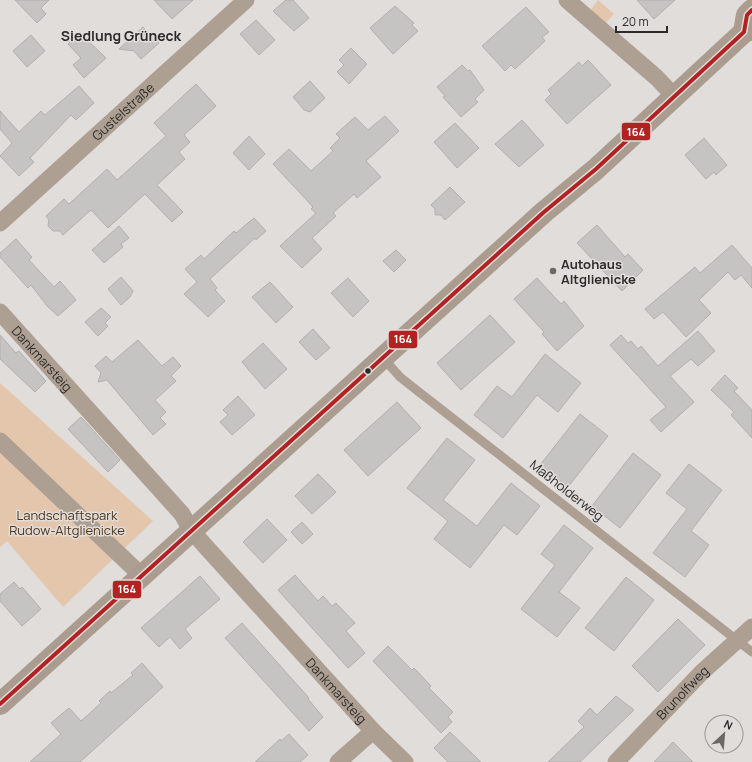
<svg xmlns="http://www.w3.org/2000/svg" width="752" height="762" viewBox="0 0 752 762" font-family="Manrope,sans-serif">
	<rect width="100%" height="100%" fill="#e0dddb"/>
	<path fill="#e3c6ab" d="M598 0 614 14 606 23 590 11Z
		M0 383 153 521 63 607 7 541 0 547Z"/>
	<path fill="#c6c4c2" stroke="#b2b0ae" d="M15 0H49L41 8 46 14 37 23Z
		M154 0H193L172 19Z
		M286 0H293L309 18 294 31 273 11Z
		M637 0H675L654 19Z
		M395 6 414 23 412 25 418 31 393 54 370 28Z
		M526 7 549 32 542 37 545 41 515 69 511 65 505 71 482 46Z
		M256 20 275 40 259 55 240 34Z
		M143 27 159 43 141 59 134 51 119 49Z
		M80 33 106 58 84 78 73 65 81 58 68 44Z
		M31 35 45 51 27 67 13 51Z
		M351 48 367 64 349 84 337 72 344 65 339 60Z
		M588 60 611 85 567 124 545 100 551 94 548 90 579 62 582 66Z
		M462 65 468 71 470 70 484 90 475 99 478 102 461 117 443 97 445 96 437 87Z
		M310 81 325 98 310 112 304 110 293 97Z
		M196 84 216 106 184 135 190 142 179 152 185 159 157 185 183 212 172 222 145 194 108 228 91 210 63 235 60 231H53L48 226 49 220 46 216 64 199 69 204 107 169 117 180 166 136 154 123Z
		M79 86 94 103 76 120 71 115 30 158 34 162 19 176 0 156 12 143 0 129V111L19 132 41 111 45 115Z
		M385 116 399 131 366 161 381 177 357 198 354 194 333 213 336 216 312 238 322 249 302 268 280 246 316 213 311 209 313 207 273 164 289 149 311 171 333 151 330 148 340 138 336 134 355 117 368 130Z
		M522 120 544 145 519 167 495 144Z
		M455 123 479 148 457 168 434 142Z
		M249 136 265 154 249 170 233 153Z
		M704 138 727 165 716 175 714 172 706 179 685 155Z
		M450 187 465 202 445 220 441 215H435V209L431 205Z
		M254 218 266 231 256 240 255 238 210 279 217 288 215 290 225 301 208 317 184 294 197 282 185 269 201 255 204 259 234 231 236 233Z
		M597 225 625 257 628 254 643 270 622 291 577 243Z
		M119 226 129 238 121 244 123 247 104 263 92 250Z
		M16 239 32 257 29 260 54 287 60 281 76 300 58 316 48 307 31 285 28 288 0 257V253Z
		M732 245 752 268V288L741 275 735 280 728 272 699 300 711 313 686 337 663 312 654 319 645 309 695 267 700 273Z
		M396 250 406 260 394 272 383 261Z
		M121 277 133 291 130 297 121 305 108 289Z
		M348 278 369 301 353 317 331 293Z
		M537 278 561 304 564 301 584 326 557 351 542 334 544 332 514 299Z
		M270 282 293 307 276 323 252 297Z
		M101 308 111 317 105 323 108 326 98 336 85 322Z
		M490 315 515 342 461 390 437 363Z
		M313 329 330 348 316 360 299 342Z
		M698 331 715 351 698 366 691 359 670 376 694 402 661 432 650 420 666 407 610 345 621 335 628 343 631 341 638 349 641 346 658 366Z
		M0 335 16 353 19 351 46 381 35 392 0 359Z
		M138 340 162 366 173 357 181 366 171 376 176 381 155 400 166 412 160 418 166 424 153 435 107 380 98 382 101 373 95 366 106 356 112 362Z
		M263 343 287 369 265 389 242 362Z
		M545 354 581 383 558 412 537 395 503 438 474 415 497 386 512 397Z
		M725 375 738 388 734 391 752 410V438L731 415 734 412 711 390Z
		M238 396 255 415 232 435 220 422 228 415 223 410Z
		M397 402 421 428 368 476 344 450Z
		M580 414 608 436 568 487 540 465Z
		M81 417 120 460 108 472 68 429Z
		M447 438 475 460 443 500 477 526 511 483 540 506 517 535 504 525 470 568 434 539 448 521 407 488Z
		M633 453 661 475 620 528 592 506Z
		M689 464 722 490 691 531 709 545 685 577 653 553 687 509 666 493Z
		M318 474 336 492 312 514 295 496Z
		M267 519 287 540 263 563 243 542Z
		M302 522 313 534 302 544 291 532Z
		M564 525 593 548 559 592 580 608 557 637 521 609 555 565 541 554Z
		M295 575 318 601 323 596 332 606 336 603 355 623 346 631 365 653 348 668 278 590Z
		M200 576 220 599 185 629 192 638 180 649 170 637 159 647 141 628Z
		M626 577 654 600 614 651 585 628Z
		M14 582 20 589 22 587 41 609 22 626 0 601V594Z
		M678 619 705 645 658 692 632 666Z
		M242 623 309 698 308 699 323 717 309 731 225 638Z
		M388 646 412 670 414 668 431 686 429 688 453 712 448 717 452 722 441 733 373 661Z
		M142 663 163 687 80 762H30L61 734 51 723 69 708 81 721 101 703 99 701 110 691 111 693 133 675 131 673Z
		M616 696 634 710 580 762H548L584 727 578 721 590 708 597 715Z
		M450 732 481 762H448L434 748Z
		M289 734 308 755 300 762H255L280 739 281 741Z
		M673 742 693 762H654Z"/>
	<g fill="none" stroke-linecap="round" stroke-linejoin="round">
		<path stroke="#ad9f92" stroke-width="9" d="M383 358 400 377 419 392 752 652"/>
		<g stroke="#ad9f92" stroke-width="17">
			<path d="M567 0 657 78 674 96"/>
			<path id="s1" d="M0 223 246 0"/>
			<path id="s2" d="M0 312 182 514 191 530 207 548 373 731 405 762"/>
			<path d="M0 441 142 576"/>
			<path d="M338 762 373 731"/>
			<path id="s3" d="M616 762 702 672 752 627"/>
		</g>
		<path stroke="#aa9c8e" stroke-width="22" d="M744 32 747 15 752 10
			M0 704 544 212 596 169 744 32 752 29"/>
		<g stroke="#e1ddda" stroke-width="7">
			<path id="bus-1" d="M0 704 544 212 596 169 744 32 747 15 752 10"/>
		</g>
		<use href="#bus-1" stroke="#b22222" stroke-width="4"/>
	</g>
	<circle fill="#6b6968" stroke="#e1ddda" stroke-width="1.5" cx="553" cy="271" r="4"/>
	<circle fill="#2c2b2a" stroke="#e1ddda" stroke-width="1.5" cx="368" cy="371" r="3.5"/>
	<g text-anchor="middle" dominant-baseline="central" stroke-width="3" stroke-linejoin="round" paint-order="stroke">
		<g font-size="13" fill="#2c2b2a" stroke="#e1ddda">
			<text stroke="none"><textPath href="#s1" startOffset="166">Gustelstraße</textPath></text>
			<text stroke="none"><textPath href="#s2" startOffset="63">Dankmarsteig</textPath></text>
			<text transform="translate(567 490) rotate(38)">Maßholderweg</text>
			<text stroke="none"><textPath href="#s2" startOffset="507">Dankmarsteig</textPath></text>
			<text stroke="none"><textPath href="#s3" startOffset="96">Brunolfweg</textPath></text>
		</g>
		<g font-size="13" font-weight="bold" fill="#2c2b2a" stroke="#e1ddda" text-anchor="start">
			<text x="561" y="264">Autohaus<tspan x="561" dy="15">Altglienicke</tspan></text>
		</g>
		<g font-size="13" fill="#503417" stroke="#e1ddda">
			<text x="67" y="515">Landschaftspark<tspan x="67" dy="15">Rudow-Altglienicke</tspan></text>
		</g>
		<g font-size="14" font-weight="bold" fill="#2c2b2a" stroke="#e1ddda">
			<text x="121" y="35">Siedlung Grüneck</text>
		</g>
	</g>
	<g stroke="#e1ddda" stroke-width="1.5">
		<rect x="621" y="122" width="30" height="19" rx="4" fill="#b22222"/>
		<rect x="388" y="330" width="30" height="19" rx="4" fill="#b22222"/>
		<rect x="112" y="580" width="30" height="19" rx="4" fill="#b22222"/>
	</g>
	<g font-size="11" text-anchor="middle" font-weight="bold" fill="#fff">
		<text x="636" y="136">164</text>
		<text x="403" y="343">164</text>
		<text x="127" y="593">164</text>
	</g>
	<g transform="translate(724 734) rotate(26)"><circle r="19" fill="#e1ddda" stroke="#999694"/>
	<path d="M0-3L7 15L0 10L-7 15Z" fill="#6b6968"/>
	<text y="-6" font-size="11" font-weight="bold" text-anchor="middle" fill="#2c2b2a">N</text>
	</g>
	<path d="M616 26v6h51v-6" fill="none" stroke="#2c2b2a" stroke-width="2"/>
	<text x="622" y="26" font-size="12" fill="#2c2b2a" stroke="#e1ddda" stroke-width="3" paint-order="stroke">20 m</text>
</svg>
